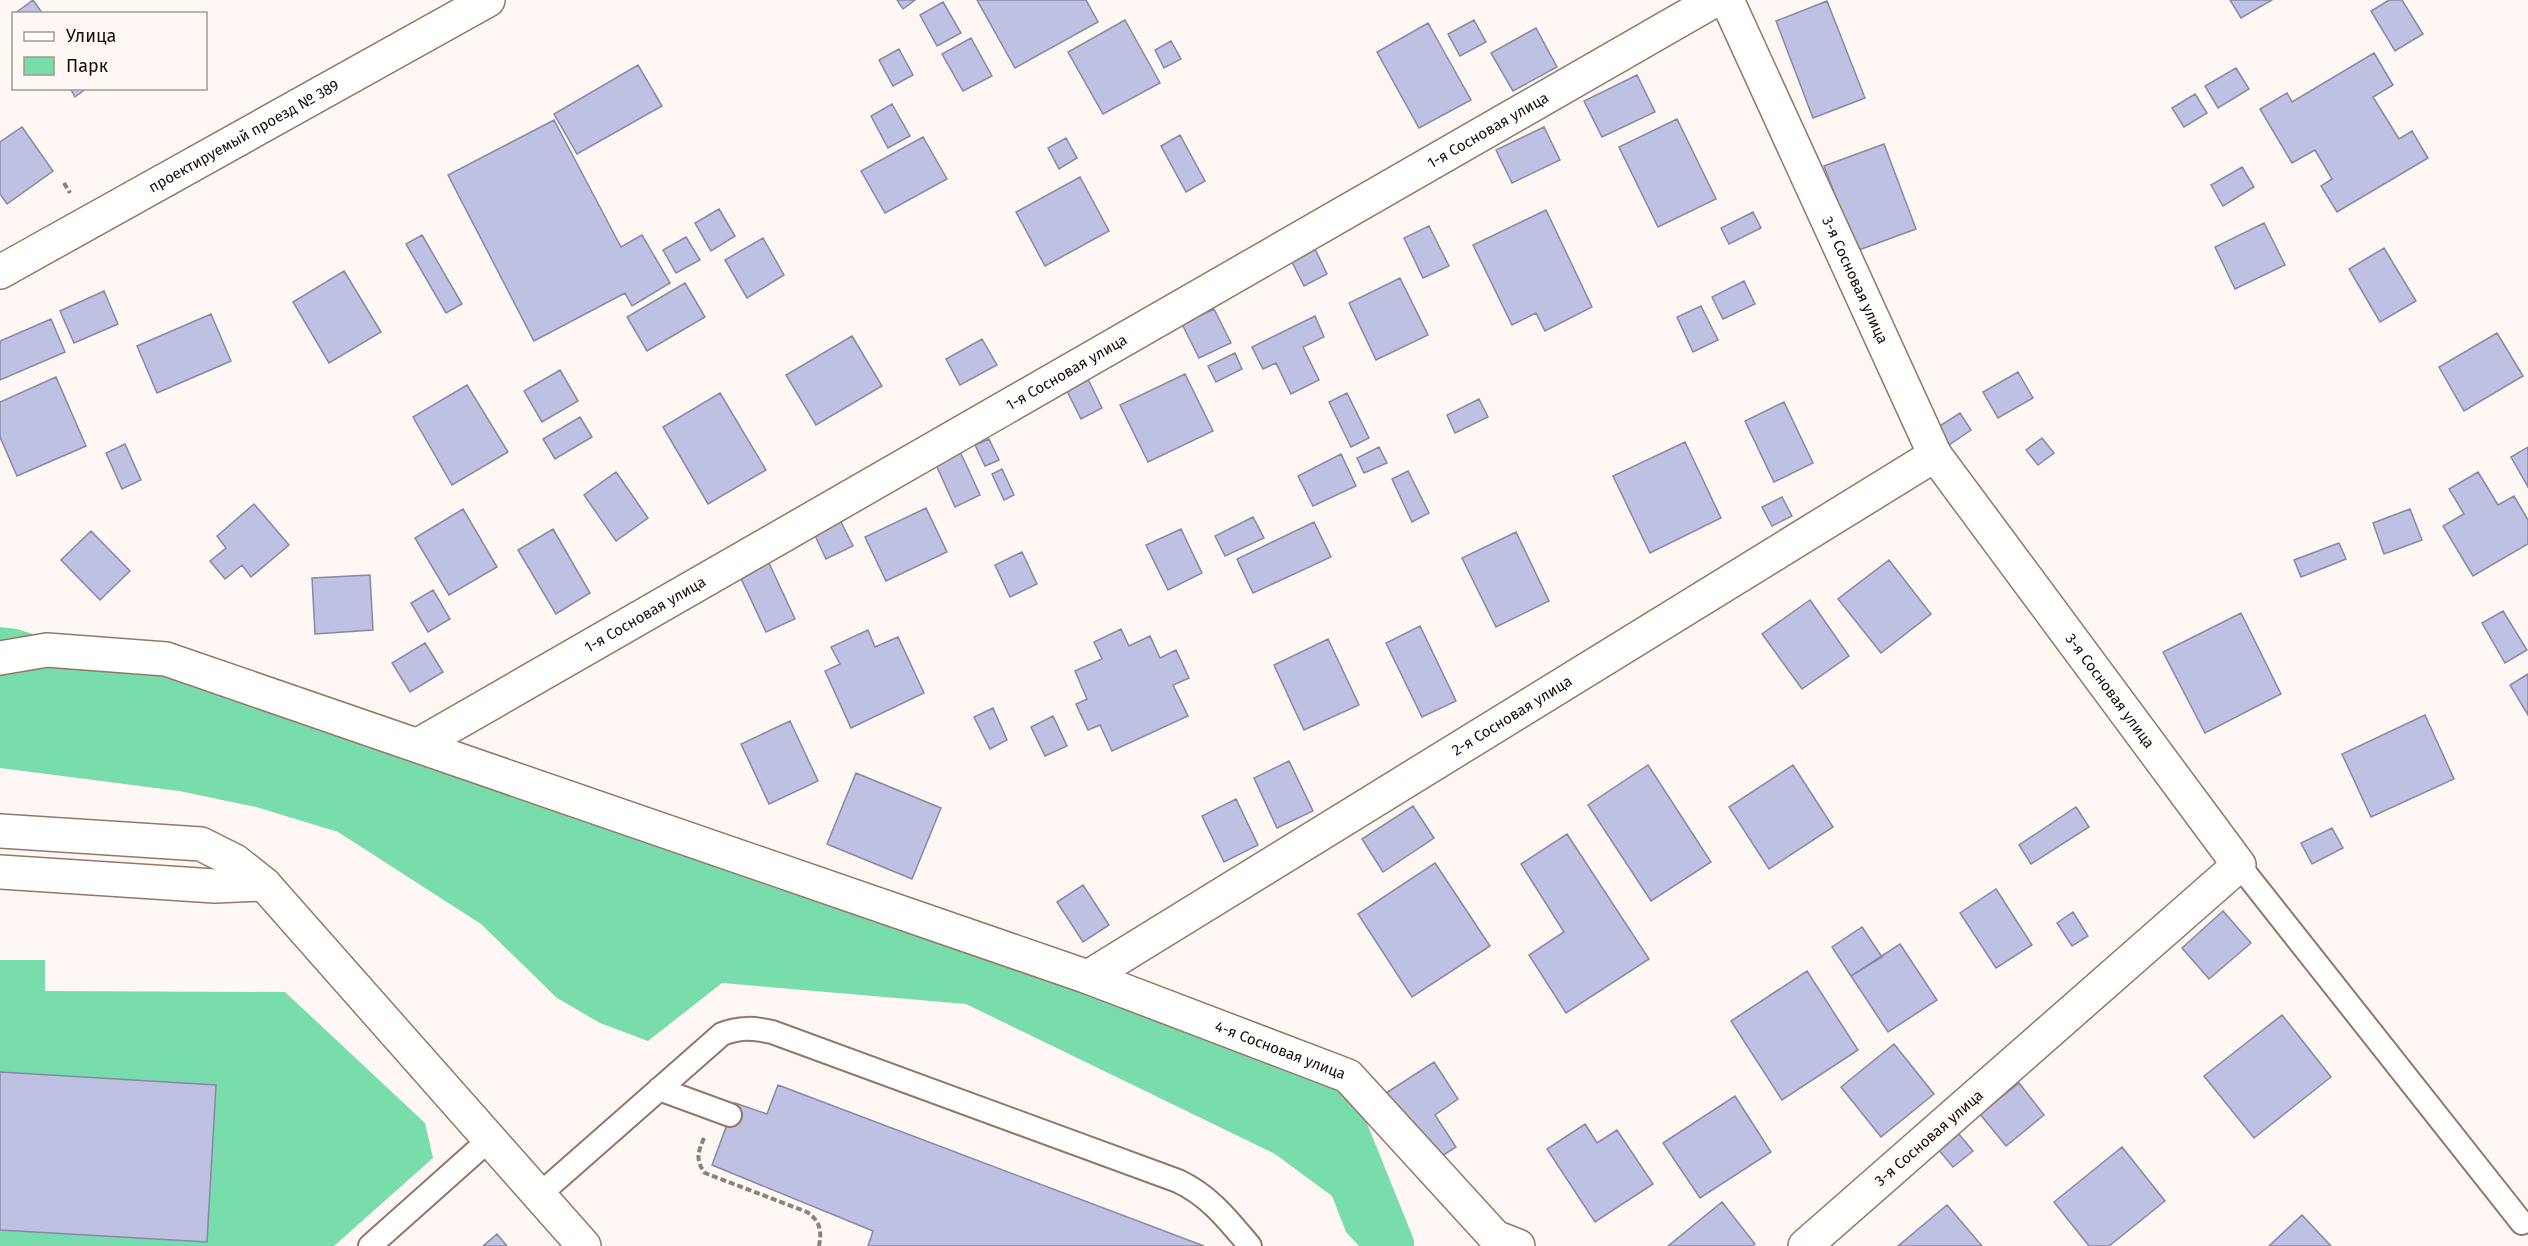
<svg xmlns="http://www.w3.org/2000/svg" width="2528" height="1246" viewBox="0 0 2528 1246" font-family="'Fira Sans',sans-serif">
	<rect width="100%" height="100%" fill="#fef7f3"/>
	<path fill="#78dcad" d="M0 627 17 629 1042 959 1348 1076 1414 1240V1246H1359L1346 1232 1332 1196 1275 1154 966 1004 722 983 648 1041 600 1023 557 998 481 924 338 832 256 807 179 791 0 768Z
		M0 960H45V991L285 992 425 1123 433 1158 334 1246H0Z"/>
	<path fill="#bec1e2" stroke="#8688a7" stroke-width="1.5" d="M33 0 43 14H14Z
		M897 0H915L903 9Z
		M977 0H1086L1098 22 1015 68Z
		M2230 0H2272L2241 18Z
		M2389 0H2402L2423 34 2395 51 2371 11Z
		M1827 1 1865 98 1813 118 1776 21Z
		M943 2 961 33 937 46 920 15Z
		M1125 20 1160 83 1103 114 1068 52Z
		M1474 20 1486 42 1460 56 1448 34Z
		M1428 23 1471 100 1419 128 1377 52Z
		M1536 28 1557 67 1513 91 1491 53Z
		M971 38 992 76 963 91 942 54Z
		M1171 41 1181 59 1164 68 1155 50Z
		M899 49 913 75 893 86 879 60Z
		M2374 53 2393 85 2373 97 2399 139 2412 131 2428 158 2337 212 2321 186 2332 179 2315 150 2292 163 2260 109 2287 93 2292 102Z
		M638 65 662 106 577 154 554 114Z
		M2236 68 2249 89 2218 108 2205 86Z
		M1637 75 1655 112 1602 137 1584 101Z
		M70 88H87L75 97Z
		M2195 94 2207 113 2184 127 2172 108Z
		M892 104 910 136 888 148 871 116Z
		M1677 119 1716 199 1658 227 1619 147Z
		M554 120 621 247 642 235 670 283 632 306 625 293 534 341 448 175Z
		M22 127 53 171 7 204 0 194V142Z
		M1544 127 1560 160 1512 183 1496 150Z
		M1180 135 1205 181 1186 192 1161 146Z
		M923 137 947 179 885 213 861 171Z
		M1066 138 1077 158 1059 169 1048 148Z
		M1884 144 1916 229 1856 251 1824 166Z
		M2242 167 2254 187 2223 206 2211 185Z
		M1080 177 1109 231 1045 266 1016 212Z
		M719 209 735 236 711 251 695 223Z
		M1546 210 1592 307 1545 331 1536 313 1512 325 1473 245Z
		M1753 212 1761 228 1729 244 1721 228Z
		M2264 223 2285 265 2235 289 2215 247Z
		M1429 226 1449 266 1423 278 1404 238Z
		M422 235 462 304 446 313 406 244Z
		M686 237 700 260 676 273 663 250Z
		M763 238 784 275 747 298 725 260Z
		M2384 248 2416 301 2380 322 2349 269Z
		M1315 249 1327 274 1304 286 1291 260Z
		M344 271 381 332 329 363 293 302Z
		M1400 278 1428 335 1376 360 1349 303Z
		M1744 281 1755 304 1723 319 1712 297Z
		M685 283 705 317 647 351 627 317Z
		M104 291 118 324 74 343 60 311Z
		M1701 306 1718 340 1693 352 1677 317Z
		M1214 309 1231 343 1199 358 1182 324Z
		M211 314 231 361 157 393 137 346Z
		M1315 316 1324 337 1303 347 1319 380 1291 394 1276 363 1263 369 1252 347Z
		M51 319 65 352 0 380V341Z
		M2497 333 2523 376 2464 411 2439 367Z
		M852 336 882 386 816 425 786 375Z
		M982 339 997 365 960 385 946 359Z
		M1235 353 1242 369 1216 382 1208 366Z
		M560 370 578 401 542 422 524 391Z
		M2018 372 2033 398 1998 418 1983 392Z
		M1085 373 1102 408 1081 419 1063 383Z
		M1185 374 1213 431 1148 462 1120 405Z
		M56 377 86 446 17 476 0 437V402Z
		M467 385 508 452 452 485 413 417Z
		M720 393 766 470 708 504 663 427Z
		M1347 393 1369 438 1351 447 1329 402Z
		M1479 399 1488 417 1455 433 1447 415Z
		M1784 402 1813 463 1774 482 1745 421Z
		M1960 413 1971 430 1949 445 1938 427Z
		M580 417 592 437 555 459 543 439Z
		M2042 438 2054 453 2038 465 2026 450Z
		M989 439 999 460 985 466 975 445Z
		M1685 442 1721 518 1650 553 1613 476Z
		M125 444 141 480 122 489 106 453Z
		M957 445 980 495 955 507 932 456Z
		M1379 447 1387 463 1364 473 1357 458Z
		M2528 447V487L2511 457Z
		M1341 454 1356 486 1313 506 1298 476Z
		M1002 469 1014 495 1004 500 992 474Z
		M1408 471 1429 513 1412 522 1392 479Z
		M616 472 648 518 616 541 584 495Z
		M2478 472 2498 505 2514 496 2528 520V544L2473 576 2443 526 2464 514 2449 489Z
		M1782 497 1792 516 1772 526 1762 507Z
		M254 504 289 545 251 577 242 565 225 579 210 561 226 548 217 536Z
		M926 508 947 552 886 581 865 537Z
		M463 509 497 567 449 595 415 538Z
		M2410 509 2422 540 2384 554 2373 523Z
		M838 516 853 546 826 559 812 529Z
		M1253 517 1264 538 1225 556 1215 536Z
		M1314 522 1331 557 1253 593 1237 559Z
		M553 529 590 593 556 614 518 550Z
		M1181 529 1202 573 1168 590 1146 545Z
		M91 531 130 571 100 600 61 560Z
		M1516 532 1549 601 1496 627 1462 558Z
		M2339 543 2346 559 2301 577 2294 560Z
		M1022 552 1037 584 1010 597 995 565Z
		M1889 560 1931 614 1881 653 1838 599Z
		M768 561 795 619 766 632 739 574Z
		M370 575 373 630 315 634 312 578Z
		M433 590 450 619 428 632 411 603Z
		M1810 600 1849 656 1802 689 1762 634Z
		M2503 611 2527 650 2505 663 2482 623Z
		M2241 613 2281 694 2205 733 2163 652Z
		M1420 626 1456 701 1422 717 1386 643Z
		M1121 629 1129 646 1150 636 1160 658 1176 650 1189 678 1173 685 1188 716 1112 751 1100 725 1088 730 1076 704 1087 699 1075 671 1102 659 1094 642Z
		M868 630 875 647 898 637 924 693 851 728 825 671 840 664 831 647Z
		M1328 639 1359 705 1304 730 1274 665Z
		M425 643 443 672 410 692 392 663Z
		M2528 674V715L2510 685Z
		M993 708 1007 740 990 749 974 717Z
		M2425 715 2454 779 2371 817 2342 754Z
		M1053 716 1067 746 1045 756 1031 727Z
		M790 721 818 781 769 804 741 744Z
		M1289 761 1313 811 1277 828 1254 778Z
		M1648 765 1711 862 1651 901 1588 805Z
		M1793 765 1833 827 1769 869 1729 807Z
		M856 773 941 808 912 879 827 844Z
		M1236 799 1258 845 1224 862 1202 816Z
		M1413 806 1434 838 1383 872 1362 839Z
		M2076 807 2089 827 2031 864 2019 845Z
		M2332 828 2343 848 2312 864 2301 843Z
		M1567 834 1649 959 1566 1013 1529 955 1564 932 1521 864Z
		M1435 863 1490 946 1412 997 1358 914Z
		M1083 885 1109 925 1083 942 1057 902Z
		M1996 889 2032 945 1996 968 1960 913Z
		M2223 911 2251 943 2209 979 2182 948Z
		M2073 912 2088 936 2072 946 2057 923Z
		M1862 927 1882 957 1851 976 1832 947Z
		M1900 944 1937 1000 1888 1032 1851 976Z
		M1807 971 1858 1050 1782 1100 1731 1021Z
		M2282 1015 2331 1077 2254 1138 2204 1076Z
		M1894 1044 1934 1094 1881 1137 1841 1087Z
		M1434 1062 1458 1099 1435 1115 1456 1147 1425 1167 1366 1106Z
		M0 1072 216 1085 207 1242 0 1230Z
		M2019 1083 2044 1115 2006 1146 1980 1114Z
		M778 1085 1204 1246H868L873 1231 712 1165 735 1103 767 1114Z
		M1735 1096 1771 1152 1700 1198 1663 1143Z
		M1585 1124 1597 1143 1617 1130 1653 1184 1595 1222 1547 1149Z
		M1958 1133 1973 1151 1953 1167 1938 1149Z
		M2122 1147 2165 1201 2109 1246H2089L2054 1202Z
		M1722 1202 1755 1244 1752 1246H1668Z
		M1947 1205 1982 1246H1898Z
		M2302 1215 2331 1246H2269Z
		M497 1234 507 1246H483Z"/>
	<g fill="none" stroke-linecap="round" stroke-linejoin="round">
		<g stroke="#957765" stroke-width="26">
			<path id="service" d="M2239 865 2522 1223
				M659 1089 730 1115
				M539 1195 722 1034C741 1027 753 1028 772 1032L1178 1181C1210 1196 1228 1220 1250 1246
				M370 1246 490 1139"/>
		</g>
		<g stroke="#957765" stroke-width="36">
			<g id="minor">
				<path id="s1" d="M1727 0 1935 455 2239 865 1805 1246"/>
				<path id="s2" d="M0 658 47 650 166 659 1088 977 1348 1076 1495 1237 1518 1246"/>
				<path id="s3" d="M418 745 1715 0"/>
				<path d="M0 831 201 844 235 861 264 884 584 1246"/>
				<path d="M0 872 215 886 264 884"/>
				<path id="s4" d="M1088 977 1935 455"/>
			</g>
		</g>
		<g stroke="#957765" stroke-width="36">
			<g id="secondary">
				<path id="s5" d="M0 272 488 0"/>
			</g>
		</g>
		<path stroke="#8b827d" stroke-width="4" stroke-dasharray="6 3" stroke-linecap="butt" d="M64 183 70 193
			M704 1138C698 1152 695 1160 705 1173L807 1212C820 1221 822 1230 819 1246"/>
		<use href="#service" stroke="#fff" stroke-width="22"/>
		<use href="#minor" stroke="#fff" stroke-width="33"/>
		<use href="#secondary" stroke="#fff" stroke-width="33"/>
	</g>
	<g text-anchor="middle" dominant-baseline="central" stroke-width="6" stroke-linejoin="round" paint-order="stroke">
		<g font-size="15" fill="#180d07" stroke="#fef7f3">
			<text stroke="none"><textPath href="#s3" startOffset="1234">1-я Сосновая улица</textPath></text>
			<text stroke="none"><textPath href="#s5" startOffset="279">проектируемый проезд № 389</textPath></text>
			<text stroke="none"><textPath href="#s1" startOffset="308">3-я Сосновая улица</textPath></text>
			<text stroke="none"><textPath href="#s3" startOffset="748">1-я Сосновая улица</textPath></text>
			<text stroke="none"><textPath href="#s3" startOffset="262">1-я Сосновая улица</textPath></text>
			<text stroke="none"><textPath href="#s1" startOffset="794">3-я Сосновая улица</textPath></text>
			<text stroke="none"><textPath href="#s4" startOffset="498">2-я Сосновая улица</textPath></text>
			<text stroke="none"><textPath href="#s2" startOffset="1348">4-я Сосновая улица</textPath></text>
			<text transform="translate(1929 1138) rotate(-41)">3-я Сосновая улица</text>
		</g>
	</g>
	<rect x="12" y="12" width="195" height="78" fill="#fef7f3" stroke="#a29995" stroke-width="1.5"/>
	<rect x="24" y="32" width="30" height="9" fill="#ffffff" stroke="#a29995" stroke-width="1.5"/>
	<text x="66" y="42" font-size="18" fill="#180d07">Улица</text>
	<rect x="24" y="57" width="30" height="18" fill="#78dcad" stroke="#a29995" stroke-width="1.5"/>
	<text x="66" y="72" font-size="18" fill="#180d07">Парк</text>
</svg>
